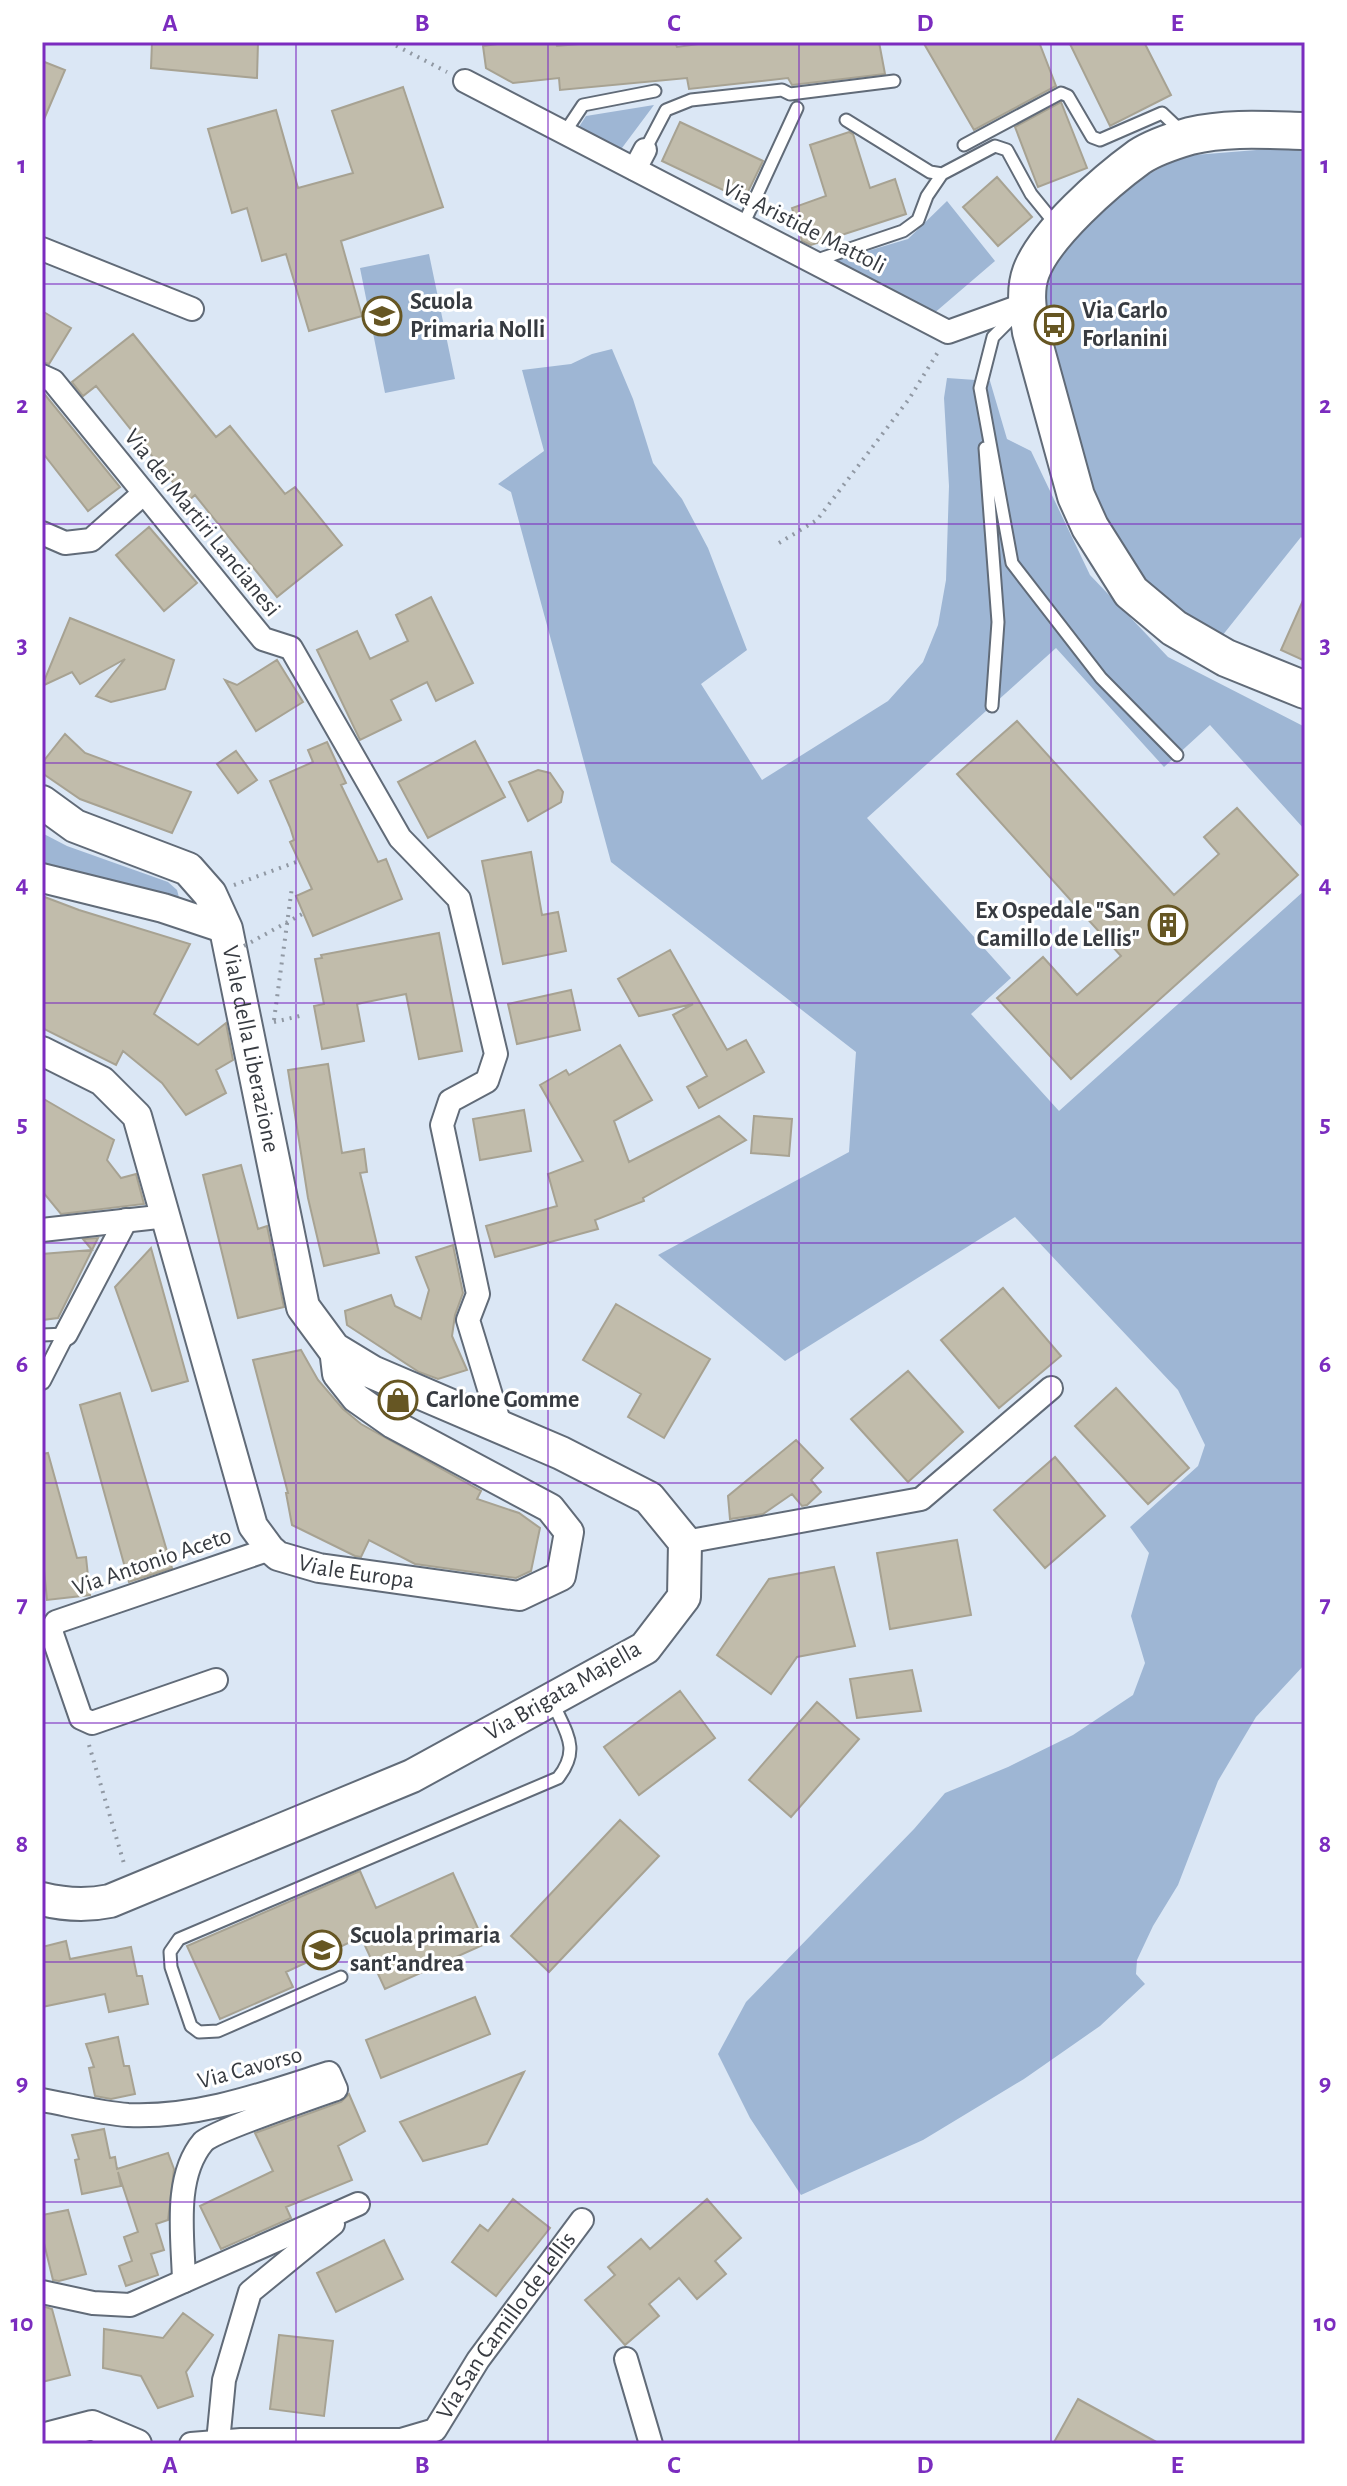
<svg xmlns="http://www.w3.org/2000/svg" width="1347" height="2486" viewBox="0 0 1347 2486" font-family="'Alegreya Sans',sans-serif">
	<rect width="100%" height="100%" fill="#dbe7f5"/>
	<path fill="#9eb6d4" d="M654 105 616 156 575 133 586 116Z
		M1305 146V542L1301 537 1218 641 1169 612 1105 529 1059 391 1039 277 1079 225 1140 179 1182 156Z
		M947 201 995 261 932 315 827 263 908 239Z
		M429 254 455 379 385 393 360 268Z
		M612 349 633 399 653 463 682 499 708 548 747 650 701 684 762 780 888 701 923 662 938 625 946 580 949 486 944 398 947 378 990 381 1007 439 1031 451 1090 575 1168 657 1305 727V830L1210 725 1164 767 1056 648 867 818 1011 978 971 1014 1059 1111 1305 890V1664L1256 1717 1218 1781 1178 1885 1153 1926 1137 1960 1136 1974 1145 1984 1100 2026 1024 2079 923 2140 801 2195 750 2118 718 2054 746 2002 914 1829 945 1793 1008 1767 1073 1735 1133 1695 1145 1663 1131 1616 1149 1553 1130 1527 1198 1466 1205 1445 1178 1390 1015 1217 785 1361 658 1255 849 1152 856 1052 611 862 511 492 498 484 544 451 522 370 571 364 592 354Z
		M42 833 67 846 168 882 177 890 180 901 42 865Z"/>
	<path fill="#c1bcab" stroke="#a7a292" stroke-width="2" d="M152 42H258L257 78 151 68Z
		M512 42H556L557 46 602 42H675L677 47 713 42H879L885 74 792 85 788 78 689 89 687 78 560 90 559 78 513 83 486 68 483 46Z
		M923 42H1039L1056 86 974 130Z
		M1069 42H1144L1171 95 1110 126Z
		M42 61 65 70 42 124Z
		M403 87 443 207 341 241 362 316 309 331 286 254 262 261 247 208 232 213 208 129 276 110 298 188 353 173 332 111Z
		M1061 102 1087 168 1038 187 1015 127Z
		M680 122 763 161 744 200 662 161Z
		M849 132 853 134 870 188 895 179 906 214 811 245 802 241 792 208 826 196 810 145Z
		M997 177 1032 217 998 246 963 207Z
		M42 311 71 328 49 364 42 362Z
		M133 334 216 437 230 426 285 494 295 487 342 545 277 597 195 495 188 501 96 386 83 396 72 382Z
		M42 391 120 487 88 511 42 452Z
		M149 527 197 583 164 611 116 555Z
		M1305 596V661L1281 650Z
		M431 597 473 683 436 701 427 682 391 700 401 720 360 740 317 650 357 631 370 659 408 641 396 615Z
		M70 618 174 660 165 689 111 702 96 696 125 659 80 684 72 672 42 686Z
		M277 660 303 702 256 731 225 680 237 685Z
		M1017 721 1174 895 1219 854 1204 837 1237 808 1298 875 1071 1079 997 998 1043 957 1077 995 1121 956 957 774Z
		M65 734 85 753 191 792 172 833 80 799 42 773V763Z
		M475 741 505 797 428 838 398 782Z
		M327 742 346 783 341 785 378 862 386 859 402 899 313 936 296 896 312 889 290 842 294 840 290 827 270 781 313 762 308 750Z
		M236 751 257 780 238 793 217 764Z
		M538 770 550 773 563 792 561 802 528 821 509 782Z
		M531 852 542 915 558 912 566 951 503 964 482 861Z
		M42 896 79 910 190 944 154 1014 198 1045 226 1023 233 1060 216 1070 226 1093 186 1115 162 1083 123 1051 116 1065 42 1028Z
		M439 933 462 1051 419 1059 406 994 357 1004 364 1041 322 1049 314 1006 324 1004 315 959 322 958 321 955Z
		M670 950 727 1050 746 1040 764 1072 699 1108 687 1087 707 1076 673 1015 693 1004 639 1016 618 979Z
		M571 990 580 1030 517 1044 508 1004Z
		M620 1045 652 1100 614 1121 629 1162 719 1116 746 1140 643 1198 644 1201 595 1220 598 1229 495 1257 486 1226 557 1206 548 1174 583 1161 540 1085 566 1070 569 1075Z
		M328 1064 342 1153 364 1149 367 1172 360 1173 379 1253 324 1266 308 1198 288 1070Z
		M42 1098 114 1140 107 1160 121 1178 136 1174 144 1204 61 1214 42 1191Z
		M524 1110 531 1151 480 1160 473 1119Z
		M754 1116 792 1119 789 1156 751 1153Z
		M241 1165 258 1229 267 1226 284 1307 238 1318 203 1175Z
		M98 1238 58 1318 42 1320V1254L92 1250 83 1239Z
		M453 1245 463 1293 455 1315 452 1336 467 1370 438 1379 419 1372 347 1325 345 1311 391 1295 395 1306 421 1319 429 1290 416 1257Z
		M151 1248 188 1381 152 1391 115 1287Z
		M1003 1288 1061 1356 999 1408 941 1340Z
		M616 1304 710 1359 664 1438 628 1417 641 1394 583 1360Z
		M301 1350 318 1380 343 1409 361 1424 481 1491 477 1499 519 1513 540 1528 531 1571 516 1578 415 1564 369 1540 361 1557 355 1556 292 1525 286 1493H288L253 1360Z
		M908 1371 963 1432 908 1482 851 1419Z
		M1116 1388 1189 1468 1148 1504 1075 1426Z
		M120 1393 172 1568 129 1582 80 1405Z
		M796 1440 823 1468 811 1480 821 1492 807 1505 802 1506 792 1494 763 1514 730 1519 728 1496Z
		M48 1453 77 1558 86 1557 90 1595 47 1600 42 1549V1454Z
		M1055 1457 1105 1516 1045 1568 994 1510Z
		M957 1540 971 1615 890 1629 877 1553Z
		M834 1567 855 1646 797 1657 771 1694 717 1655 769 1579Z
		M912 1670 921 1711 857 1718 850 1679Z
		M680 1691 715 1738 639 1795 604 1747Z
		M817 1702 859 1739 791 1817 749 1780Z
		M620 1820 659 1856 549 1972 511 1936Z
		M360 1871 376 1908 453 1873 485 1944 385 1989 361 1937 286 1972 293 1987 220 2019 187 1946Z
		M66 1941 70 1959 131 1947 137 1976H142L148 2004 109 2012 105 1994 42 2007V1947Z
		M475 1997 490 2034 381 2078 366 2040Z
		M118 2037 124 2066H129L135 2094 111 2099 95 2096 89 2068 94 2067 86 2044Z
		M524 2072 487 2144 423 2161 400 2122Z
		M349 2094 365 2131 338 2146 352 2180 286 2207 291 2218 221 2249 200 2206 273 2171 255 2133 341 2102Z
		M104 2129 110 2158 115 2157 117 2169 168 2153 174 2169 168 2220 156 2224 164 2250 151 2254 158 2275 126 2286 119 2266 132 2261 124 2237 138 2232 118 2172 121 2186 82 2194 75 2160 79 2159 72 2135Z
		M513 2199 550 2228 496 2296 452 2262 480 2225 488 2231Z
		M707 2199 741 2238 715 2261 726 2274 697 2299 679 2278 649 2304 659 2316 625 2345 585 2300 615 2275 608 2267 641 2239 650 2249Z
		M68 2210 86 2274 59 2281 53 2280 42 2235V2215Z
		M384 2240 403 2279 336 2312 317 2273Z
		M42 2306 52 2309 70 2375 42 2382Z
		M183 2313 213 2335 186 2372 193 2396 158 2408 141 2376 103 2368 104 2329 163 2338Z
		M279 2335 333 2341 324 2416 270 2409Z
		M1078 2399 1160 2444H1053Z"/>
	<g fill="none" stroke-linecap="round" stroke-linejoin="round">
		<g stroke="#616b78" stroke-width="15">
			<path id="service" d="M846 120 930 172 942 174 995 146 1007 150 1031 194 1057 226
				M565 132 583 105 655 91
				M964 145 1061 93 1068 96 1092 137 1100 140 1162 113 1181 131
				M645 150 666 110 691 100 782 90 790 94 894 81
				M743 225 797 108
				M823 258 903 231 918 220 927 196 942 174
				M1017 313 993 337 980 388 1012 563 1101 678 1177 755
				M985 448 998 622 992 706
				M42 1335 66 1334
				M341 1977 218 2031 199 2032 191 2026 171 1967 170 1952 179 1939 558 1778C581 1749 566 1733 553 1703"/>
		</g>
		<g stroke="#616b78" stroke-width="20">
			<path id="pedestrian" d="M42 1381 66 1334"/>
		</g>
		<g stroke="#616b78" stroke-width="26">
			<g id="minor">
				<path d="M465 81 948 332 1026 304"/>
				<path d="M635 169 645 150"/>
				<path d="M42 249 192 309"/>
				<path d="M42 376 53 381 263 639 291 648 400 838 459 899 496 1054 487 1081 450 1101 442 1125 478 1294 468 1320 501 1428"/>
				<path d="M42 533 65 543 91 540 144 493"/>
				<path d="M42 1230 167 1216"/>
				<path d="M66 1334 126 1220"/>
				<path d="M685 1542 921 1499 1051 1388"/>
				<path d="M216 1680 92 1723 81 1718 51 1631 56 1622 270 1549"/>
				<path d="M42 2100C70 2105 100 2113 128 2115 198 2118 263 2094 329 2073L336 2089C316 2096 212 2132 203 2142 173 2178 183 2237 184 2281"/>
				<path d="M42 2292 93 2303 130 2305 358 2204"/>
				<path d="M626 2359 651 2444"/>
				<path d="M218 2442 224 2380 250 2292 333 2224"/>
				<path id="s1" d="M191 2444 241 2440H401L435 2430 478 2360 582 2220"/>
			</g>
		</g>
		<g stroke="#616b78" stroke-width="32">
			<g id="tertiary">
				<path d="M42 878 163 908 226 929"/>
				<path id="s2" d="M42 1051 102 1081 137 1116 253 1526 270 1549 278 1556 319 1568 519 1596 561 1576 569 1532 550 1508 393 1424 356 1398 337 1374 334 1349"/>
				<path d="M42 2438 92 2425 137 2444"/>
			</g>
		</g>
		<g stroke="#616b78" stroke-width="36">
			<g id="secondary">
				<path id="s3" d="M42 802 75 826 188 869 210 894 226 929 303 1307 334 1349 372 1372 561 1453 649 1498 685 1542 684 1597 645 1648 412 1776 110 1901C86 1906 66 1905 42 1899"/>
			</g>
		</g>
		<g stroke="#616b78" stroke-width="40">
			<path id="primary" d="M1305 131C1267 130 1227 127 1190 136 1173 141 1154 147 1139 157 1106 181 1045 234 1031 272 1024 291 1028 312 1031 332L1076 496 1090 527 1131 592 1174 628 1226 658 1305 690"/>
		</g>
		<path stroke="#9199a4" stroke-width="4" stroke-dasharray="2 6" stroke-linecap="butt" d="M389 42 447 72
			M779 543 817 520 909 399 938 352
			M234 885 299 861
			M274 1020 292 887
			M274 1022 304 1015
			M89 1745 125 1867"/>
		<use href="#service" stroke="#fff" stroke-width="11"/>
		<use href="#pedestrian" stroke="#fff" stroke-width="16"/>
		<use href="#minor" stroke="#fff" stroke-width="22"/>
		<use href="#tertiary" stroke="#fff" stroke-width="28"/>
		<use href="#secondary" stroke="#fff" stroke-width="32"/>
		<use href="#primary" stroke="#fff" stroke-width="36"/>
		<path stroke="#9199a4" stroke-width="4" stroke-dasharray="2 6" stroke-linecap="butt" d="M244 946 304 913"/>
	</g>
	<path fill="none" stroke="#7b2cbf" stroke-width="2" stroke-opacity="0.55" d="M296 42V2444M548 42V2444M799 42V2444M1051 42V2444M42 284H1305M42 524H1305M42 763H1305M42 1003H1305M42 1243H1305M42 1483H1305M42 1723H1305M42 1962H1305M42 2202H1305"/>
	<defs>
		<g id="school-ring" transform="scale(2)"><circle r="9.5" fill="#fff" stroke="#665623" stroke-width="1.5"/><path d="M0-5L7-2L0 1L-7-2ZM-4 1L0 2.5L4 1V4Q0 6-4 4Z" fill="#665623"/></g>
		<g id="bus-ring" transform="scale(2)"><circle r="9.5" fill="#fff" stroke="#665623" stroke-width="1.5"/><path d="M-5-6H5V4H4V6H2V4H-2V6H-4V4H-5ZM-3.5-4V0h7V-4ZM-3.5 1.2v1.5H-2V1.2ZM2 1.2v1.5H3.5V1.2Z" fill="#665623"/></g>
		<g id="building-ring" transform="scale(2)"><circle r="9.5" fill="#fff" stroke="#665623" stroke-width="1.5"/><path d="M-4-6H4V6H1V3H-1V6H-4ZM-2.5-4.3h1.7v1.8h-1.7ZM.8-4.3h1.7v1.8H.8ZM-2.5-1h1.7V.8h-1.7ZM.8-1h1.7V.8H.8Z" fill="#665623"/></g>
		<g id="shop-ring" transform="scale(2)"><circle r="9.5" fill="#fff" stroke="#665623" stroke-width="1.5"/><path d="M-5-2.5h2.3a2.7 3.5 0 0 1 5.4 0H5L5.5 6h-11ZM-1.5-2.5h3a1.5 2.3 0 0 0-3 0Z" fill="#665623"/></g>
	</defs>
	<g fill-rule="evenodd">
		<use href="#school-ring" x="382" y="316"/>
		<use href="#bus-ring" x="1054" y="325"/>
		<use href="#building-ring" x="1168" y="925"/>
		<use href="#shop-ring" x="398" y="1400"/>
		<use href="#school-ring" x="322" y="1950"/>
	</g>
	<g text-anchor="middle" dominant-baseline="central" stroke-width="6" stroke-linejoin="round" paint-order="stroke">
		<g font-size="24" fill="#373b41" stroke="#fff">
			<text transform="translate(804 227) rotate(27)">Via Aristide Mattoli</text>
			<text transform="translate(202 523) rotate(51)">Via dei Martiri Lancianesi</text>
			<text stroke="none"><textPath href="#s3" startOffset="356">Viale della Liberazione</textPath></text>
			<text transform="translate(152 1562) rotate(-19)">Via Antonio Aceto</text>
			<text stroke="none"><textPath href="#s2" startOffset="662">Viale Europa</textPath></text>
			<text transform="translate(563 1691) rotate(-30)">Via Brigata Majella</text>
			<text transform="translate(250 2068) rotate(-15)">Via Cavorso</text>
			<text stroke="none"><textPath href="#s1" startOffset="372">Via San Camillo de Lellis</textPath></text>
		</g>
		<g font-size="24" font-weight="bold" fill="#373b41" stroke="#fff" text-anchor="start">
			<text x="410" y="302">Scuola<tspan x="410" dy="28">Primaria Nolli</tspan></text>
			<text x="1082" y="311">Via Carlo<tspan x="1082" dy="28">Forlanini</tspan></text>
			<text x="1140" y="911" text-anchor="end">Ex Ospedale "San<tspan x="1140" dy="28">Camillo de Lellis"</tspan></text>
			<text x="426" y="1400">Carlone Gomme</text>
			<text x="350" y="1936">Scuola primaria<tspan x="350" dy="28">sant'andrea</tspan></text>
		</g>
	</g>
	<rect width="1347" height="2486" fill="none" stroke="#ffffff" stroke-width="88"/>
	<rect x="44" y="44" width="1259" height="2398" fill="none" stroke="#7b2cbf" stroke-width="3"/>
	<g font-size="26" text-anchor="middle" font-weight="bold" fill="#7b2cbf">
		<text x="170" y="31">A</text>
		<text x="422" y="31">B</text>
		<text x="674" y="31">C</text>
		<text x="925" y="31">D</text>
		<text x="1177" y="31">E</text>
		<text x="22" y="173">1</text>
		<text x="1325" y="173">1</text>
		<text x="22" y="413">2</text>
		<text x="1325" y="413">2</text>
		<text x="22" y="653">3</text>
		<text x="1325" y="653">3</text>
		<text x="22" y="892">4</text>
		<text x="1325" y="892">4</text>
		<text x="22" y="1132">5</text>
		<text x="1325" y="1132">5</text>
		<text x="22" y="1372">6</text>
		<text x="1325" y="1372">6</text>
		<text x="22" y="1612">7</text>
		<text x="1325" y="1612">7</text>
		<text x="22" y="1852">8</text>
		<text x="1325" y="1852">8</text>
		<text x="22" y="2091">9</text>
		<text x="1325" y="2091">9</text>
		<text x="22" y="2331">10</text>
		<text x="1325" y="2331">10</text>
		<text x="170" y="2473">A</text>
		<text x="422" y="2473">B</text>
		<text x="674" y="2473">C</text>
		<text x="925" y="2473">D</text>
		<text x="1177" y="2473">E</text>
	</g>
</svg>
